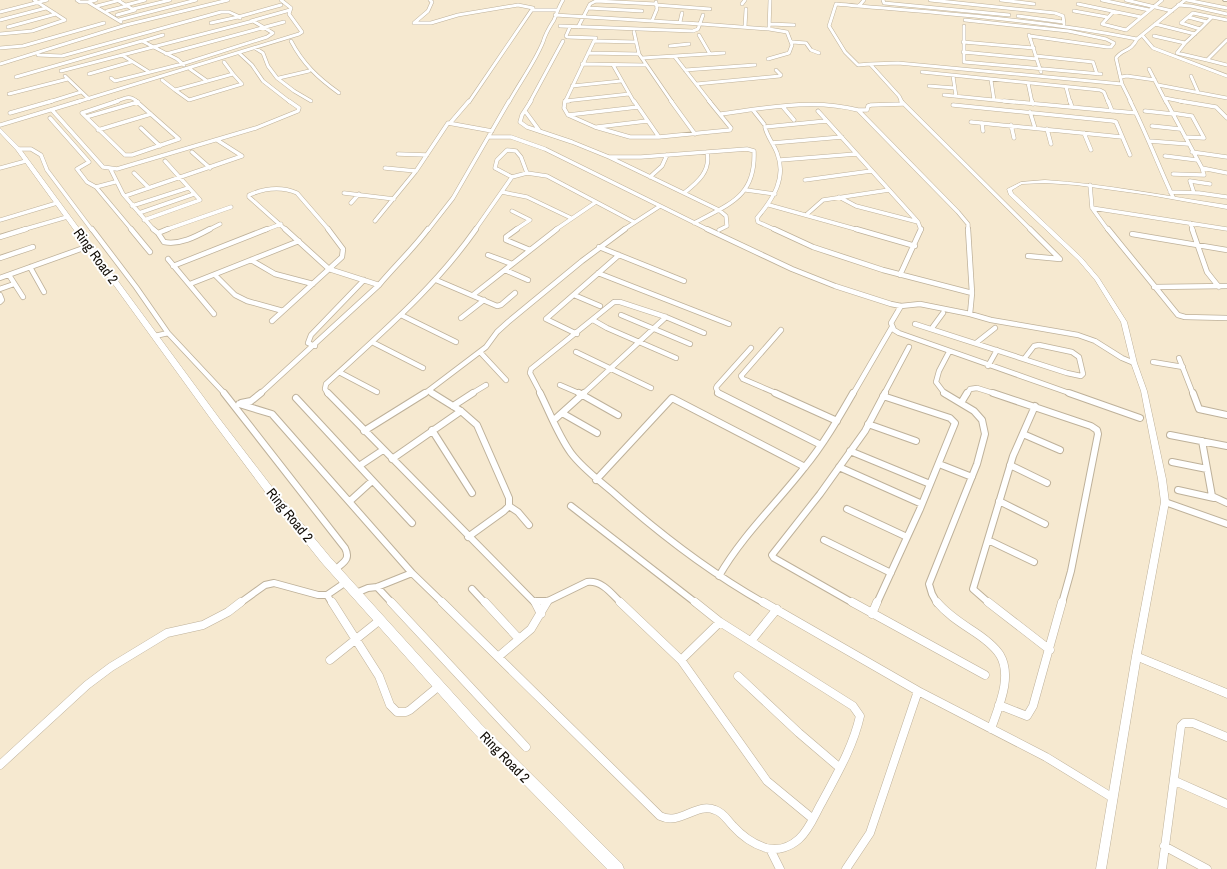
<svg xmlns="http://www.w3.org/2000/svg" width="1227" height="869" viewBox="0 0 1227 869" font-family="'Archivo Narrow',sans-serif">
	<rect width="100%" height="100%" fill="#f6e9d0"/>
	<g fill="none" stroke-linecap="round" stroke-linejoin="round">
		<g stroke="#beb19a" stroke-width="4">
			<path id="minor-far4" d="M77 0 80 2H88
				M96 0 88 2 121 22
				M117 0 134 10
				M430 0 432 2 428 11 414 23H431L458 15 518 5 533 8 469 102
				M883 0 884 3 1009 15
				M930 0 1055 13 1063 16 1064 24
				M1001 0 1034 4
				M1102 0 1149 10
				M1126 0 1172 11
				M1187 0 1227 8
				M742 4 745 0
				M1078 4 1141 17
				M126 5 145 0
				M656 5 710 9
				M1178 5 1191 6 1227 14
				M97 6 120 0
				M859 6 864 0
				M588 8 642 11
				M133 9 170 0
				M533 10H557
				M107 11 127 6
				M1074 11 1107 17
				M1114 11 1102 24 1126 30 1162 0
				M0 12 47 0
				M1193 13 1212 17 1200 29 1181 23Z
				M117 15 135 10
				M555 15 701 24 769 29 787 32 792 45 789 53 768 59
				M1018 16 1063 22
				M1188 17 1207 22
				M1212 17 1227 20
				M240 18 238 17 281 5
				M0 20 46 8
				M119 20 196 0
				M965 20 1068 31 1106 39 1114 43 1111 47H1107L1030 36
				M251 21 290 10
				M652 21 657 9 656 2
				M680 22 682 13
				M211 23 238 17
				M770 24 794 25
				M1155 24 1195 34
				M560 26 693 31 698 29 703 15
				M964 26V62L1101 74
				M8 27 56 14
				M570 27 566 36 567 37 596 38
				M578 27 590 4 596 1 656 4
				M745 27 746 9
				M769 29 770 0
				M634 32 639 54 672 102
				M0 34 32 31 65 20 34 0
				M699 35 710 54
				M1029 35 1041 72
				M1142 35 1153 48 1227 76
				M1154 36 1185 43 1200 29
				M143 41 163 35
				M291 41C303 64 318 78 339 93
				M792 42 806 43 811 50 819 53
				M963 42 1034 48
				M1185 43 1177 53 1207 60 1227 40
				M670 46 689 44
				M0 48 23 46 104 23
				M255 48 263 53 268 66 277 78 294 91 311 101
				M963 52 1037 59
				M239 53 252 65 263 81 290 102
				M588 53 639 54
				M166 54 284 22
				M38 55 62 56 221 12H229L238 16
				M122 55 149 72
				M1036 56 1093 62 1097 74
				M675 57 710 102
				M642 58 724 53
				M1207 60 1227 65
				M224 62 233 74
				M0 64 126 25 228 0
				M582 64 646 65
				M870 64 898 63 1122 84
				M613 65 634 102
				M190 69 207 81
				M1149 69 1166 102
				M685 70 755 65
				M61 71 253 21 273 33 267 37 182 64 115 81 111 78
				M922 72 1100 90 1104 92 1108 102
				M89 74 131 62
				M233 74 242 84 189 100 175 90Z
				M65 76 89 99
				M953 76 956 96
				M1191 76 1198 92
				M16 77 142 41 177 59 184 65
				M1121 77 1127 76 1155 80
				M279 78 309 71
				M162 80 175 90
				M991 80 994 100
				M1028 83 1032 102
				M696 84 780 76 781 75 776 70
				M1158 85 1227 98
				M572 86 621 81
				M929 86 955 88
				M1066 87 1070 102
				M9 94 68 79
				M944 95 1014 102
				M1165 98 1185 102
				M565 101 629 94
				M49 102 81 92
				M77 102 299 34 302 32 289 14 291 8 281 0
				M115 102C125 98 129 94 138 102
				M509 102C520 82 535 62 543 42 546 32 549 28 554 20 557 13 559 6 563 0
				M530 102 563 41
				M565 102 594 41 636 42
				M902 102 899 96 870 64 858 65 845 52 829 26 836 4C937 13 1038 19 1137 39
				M1131 102 1122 84 1116 58C1122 49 1131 52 1137 39L1185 0"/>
		</g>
		<g stroke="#beb19a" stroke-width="4.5">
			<path id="minor-far3" d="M118 101 82 113 125 155H132L179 139 136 101
				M531 101 522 115 520 122 527 127 572 142 609 157 719 210 726 216 727 226 719 230
				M565 101 564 108 568 115 595 127 630 137H659L730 130 731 128 709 101
				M565 101H569
				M634 101 659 137
				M671 101 695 134
				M901 101 1031 230
				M1004 101 1136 113
				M1032 101 1033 104
				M1070 101 1072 107
				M1108 101 1112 111
				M1130 101C1146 132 1158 165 1173 197
				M1166 101 1202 168 1204 175 1173 174
				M1180 101 1216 107 1227 118
				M953 105 1113 121 1116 122 1130 155
				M783 107 794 120
				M52 110 103 167 117 169 256 128 298 111 299 108 289 101
				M753 110 764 124
				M858 110H867L868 106 871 105 903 104
				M525 111 539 130
				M818 111 918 222 921 230
				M1145 111 1173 114
				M1030 112 1035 128
				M10 113 52 101
				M1172 113 1192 116 1204 138 1185 137
				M721 114C765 108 814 98 858 110L958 212 968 224V230
				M568 115 638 107
				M86 117 138 102
				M50 118 89 162 77 169 87 182 96 187 115 182
				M451 122 469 101
				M971 122 1122 137
				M982 123 983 131
				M0 125 80 101
				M1011 125 1014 138
				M1152 126 1180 129
				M597 127 647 121
				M141 128 160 146
				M1047 129 1051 144
				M98 130 151 114
				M1084 133 1091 150
				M490 137H511L545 149 709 230
				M1149 141 1188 144
				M772 143 842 137
				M18 149H31L41 155 47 170 92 230
				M192 152 210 168
				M1192 152 1227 157
				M398 154 427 155
				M1165 156 1197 160
				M609 157H641L747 149 754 151C756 197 729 204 694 223
				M780 160 856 154
				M0 168 26 161
				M110 168 123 194 154 230
				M385 168 416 171
				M1202 168 1227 173
				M134 173 149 188
				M512 177 495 168 497 160 507 150 516 151 521 157 527 173
				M650 177 662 166 667 155
				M805 180 871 171
				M1090 185 1092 208 1108 230
				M96 187 132 230
				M746 190 775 194
				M502 192 527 197 571 218
				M1170 192 1199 193 1227 197
				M344 193 394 199
				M684 193C698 182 711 171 707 152
				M1194 193 1190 181 1210 184
				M125 196 242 156 217 140
				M839 197 856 206 918 222
				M351 203 359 194
				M769 205 859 230
				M132 206 188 188
				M1092 208 1227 229
				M512 211 530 220 515 230
				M139 213 194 194
				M806 215 823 200 889 190
				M0 220 57 203
				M144 220 200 200 165 161
				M375 221 416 171 448 123 492 131
				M1190 223 1193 230
				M22 230 67 217
				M165 230 231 207
				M208 230 220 224
				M265 230 281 224
				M286 230 249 197V195C265 188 281 186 297 193L329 230
				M428 230 453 198 509 101
				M475 230 512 177 527 173 547 176 634 222
				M555 230 596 202
				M623 230 660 206
				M776 230 758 222 757 218C773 199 787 178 777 153 774 144 767 137 765 127L826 121"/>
		</g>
		<g stroke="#beb19a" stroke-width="6">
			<path id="minor-far2" d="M92 229 136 287 168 333 225 394
				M131 229 150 252
				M153 229 158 233 164 242C180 245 195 237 210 229
				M285 229 329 269
				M328 229 343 249 342 257 329 269
				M517 229 506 237V240L530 250
				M707 229 792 269 835 286 891 304 901 306 920 304 970 314 991 320 1078 335 1095 341 1122 358 1134 363
				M774 229 813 247 883 270 972 293
				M856 229 915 246
				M968 229 972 293 970 314
				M1108 229 1178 315 1185 317 1227 318
				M1192 229 1207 272 1219 287
				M158 233 168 229
				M1132 234 1227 250
				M0 237 26 229
				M599 247 684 281
				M488 255 512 264
				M1028 256 1060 259 1030 229
				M0 258 33 247
				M168 259 214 314
				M251 260 275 274 313 284
				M173 266 267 229
				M30 267 44 292
				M329 269 379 285
				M505 270 528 280
				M598 273 729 324
				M9 275 23 297
				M215 275 235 295 247 301 283 311
				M900 275 921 229
				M0 278 89 246
				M436 280 497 306 501 305 515 293
				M190 284 299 241
				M1154 287 1227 286
				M0 289 14 284
				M0 295 2 300 0 302
				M473 295 557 229
				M574 295 600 306
				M901 306 891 323 894 330 899 333 1072 394
				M401 315 456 342
				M621 315 690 344
				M461 318 484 300
				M593 320 607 328 676 358
				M272 321 329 269
				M915 324 1067 373 1081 376 1083 374 1079 357 1072 352 1039 345 1034 346 1024 359
				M932 328 943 313
				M577 334 546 319 619 255
				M155 336 168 333
				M372 342 423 368
				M976 343 995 328
				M315 346 308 343 311 335 364 280
				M480 352 506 380
				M576 352 651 388
				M1179 358 1193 394
				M1153 362 1183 367
				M988 366 997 350
				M339 372 377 392
				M560 385 581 394
				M428 391 434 394
				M260 394 379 285C395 266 413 249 428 229
				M328 394 325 389 326 384C379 335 434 289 476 229
				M424 394 486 347 497 332 508 322 582 261 625 229
				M471 394 486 385
				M541 394 530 373 531 369 614 302H620L666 317 704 333
				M583 394 666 317
				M719 394 716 388 717 386 751 348
				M778 394 743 379 741 376 781 330
				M853 394 892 327
				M884 394 909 347
				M945 394 936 382 939 371 949 352
				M967 394 970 389 977 388 996 394"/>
		</g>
		<g stroke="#beb19a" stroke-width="8">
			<path id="minor-far1" d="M224 393 345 548C351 560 343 562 335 570
				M328 393 535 603
				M432 393 461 411 477 425 509 498V506L504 511 468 537
				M540 393C550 413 558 435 571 453 583 469 600 481 615 494 661 535 711 573 764 603
				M579 393 618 415
				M718 393 821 445
				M775 393 837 421
				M993 393 1091 426 1097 430 1098 434 1071 571 1062 603
				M1069 393 1140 418
				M1193 393 1199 409 1227 415
				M296 398 412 523
				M241 403 251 401 261 393
				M961 403 967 393
				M239 404 272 414 412 573 443 603
				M453 406 473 393
				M562 413 597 433
				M554 420 584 393
				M868 424 916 441
				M432 430 472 493
				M364 431 425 393
				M1023 434 1060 450
				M1170 435 1227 446
				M1202 441 1212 496 1227 503
				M850 451 930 484
				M392 459 461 411
				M1172 462 1207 469
				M939 464 972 477
				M1010 465 1047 483
				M359 466 383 450
				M839 467 922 504
				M596 480 672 398 805 467
				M1178 490 1214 498
				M350 501 372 481
				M999 501 1045 524
				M1165 502 1227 524
				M509 506 518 512 529 525
				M571 506 696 603
				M847 509 907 537
				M824 540 891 573
				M988 540 1034 562
				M719 576C742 536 776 504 804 468 823 445 838 419 853 393
				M377 587 392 603
				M472 589 485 603
				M356 593 368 588 377 587 412 573
				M327 595 332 603
				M534 601H548L587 582C602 580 612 594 621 603
				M240 603 265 585 274 583 318 595H327L346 582
				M547 603 548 601
				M853 603 774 558 772 555 820 494 865 431 885 393
				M877 603 920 509 955 423 950 418 883 396
				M937 603 932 594 929 584 977 464 985 434 982 420 974 411 944 393
				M989 603 973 589 1013 456 1035 406"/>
		</g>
		<g stroke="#beb19a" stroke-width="9">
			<path id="minor" d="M332 602 379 676 390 705 397 712H406L410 710 439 686
				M391 602 526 747
				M442 602 660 816C680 826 696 802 715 810 723 812 728 821 733 826 742 836 753 844 766 848 778 851 790 847 799 839 810 829 815 814 822 802 837 774 853 747 860 716L853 706 720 622 695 602
				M485 602 519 639
				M535 602 541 614
				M620 602 681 660 767 781 813 819
				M763 602 918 691 1046 757 1113 798
				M852 602 985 675
				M937 602C946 613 958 621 970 629 981 636 993 644 1000 655 1013 677 998 708 991 729
				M988 602 1050 650
				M872 614 877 602
				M751 641 777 609
				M498 657 531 629 547 602
				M330 660 380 620
				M681 660 720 622
				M738 676 799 733 840 768
				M999 705 1027 716 1033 706 1062 602
				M0 765 87 685 111 667 167 633 203 625 228 612 241 602
				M1175 781 1227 804
				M1164 846 1207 869
				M770 849 780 869
				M846 869 870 833 918 691
				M1162 869 1181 726 1184 723H1193L1227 737"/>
		</g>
		<g stroke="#beb19a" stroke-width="1">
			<path id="tertiary" d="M1045 180C1106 184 1166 196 1227 205V209L1149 195 1076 185 1045 183 1022 184 1012 190 1013 193 1082 258 1099 278 1127 322 1137 363 1147 391 1166 479 1169 502 1141 654 1227 689V698L1140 662 1106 869H1096L1132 656 1161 502 1158 479 1141 391 1131 363 1121 322 1095 280 1078 260 1009 195 1007 189 1021 182Z"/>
		</g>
		<g stroke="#beb19a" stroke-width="2">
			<path id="secondary" d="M1223 0H1227V1H1224Z"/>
		</g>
		<g stroke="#beb19a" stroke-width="1">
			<path id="primary" d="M0 128 20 148 219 418 272 487 330 557 481 724 622 864 624 869H607L473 732 322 563 266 493 213 422 16 150 0 133Z"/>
		</g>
		<use href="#minor-far4" stroke="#fff" stroke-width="3"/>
		<use href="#minor-far3" stroke="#fff" stroke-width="3.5"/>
		<use href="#minor-far2" stroke="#fff" stroke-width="4.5"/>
		<use href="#minor-far1" stroke="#fff" stroke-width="6"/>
		<use href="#minor" stroke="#fff" stroke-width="8"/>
		<use href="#tertiary" fill="#fff" fill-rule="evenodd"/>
		<use href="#secondary" fill="#fff" fill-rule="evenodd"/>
		<use href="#primary" fill="#fff" fill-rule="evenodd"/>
	</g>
	<g text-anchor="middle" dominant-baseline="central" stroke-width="4" stroke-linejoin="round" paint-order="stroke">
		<g font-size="14" fill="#110c05" stroke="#fff">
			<text transform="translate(96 256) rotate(54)">Ring Road 2</text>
			<text transform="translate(290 515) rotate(51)">Ring Road 2</text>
			<text transform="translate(505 757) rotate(46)">Ring Road 2</text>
		</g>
	</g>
</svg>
